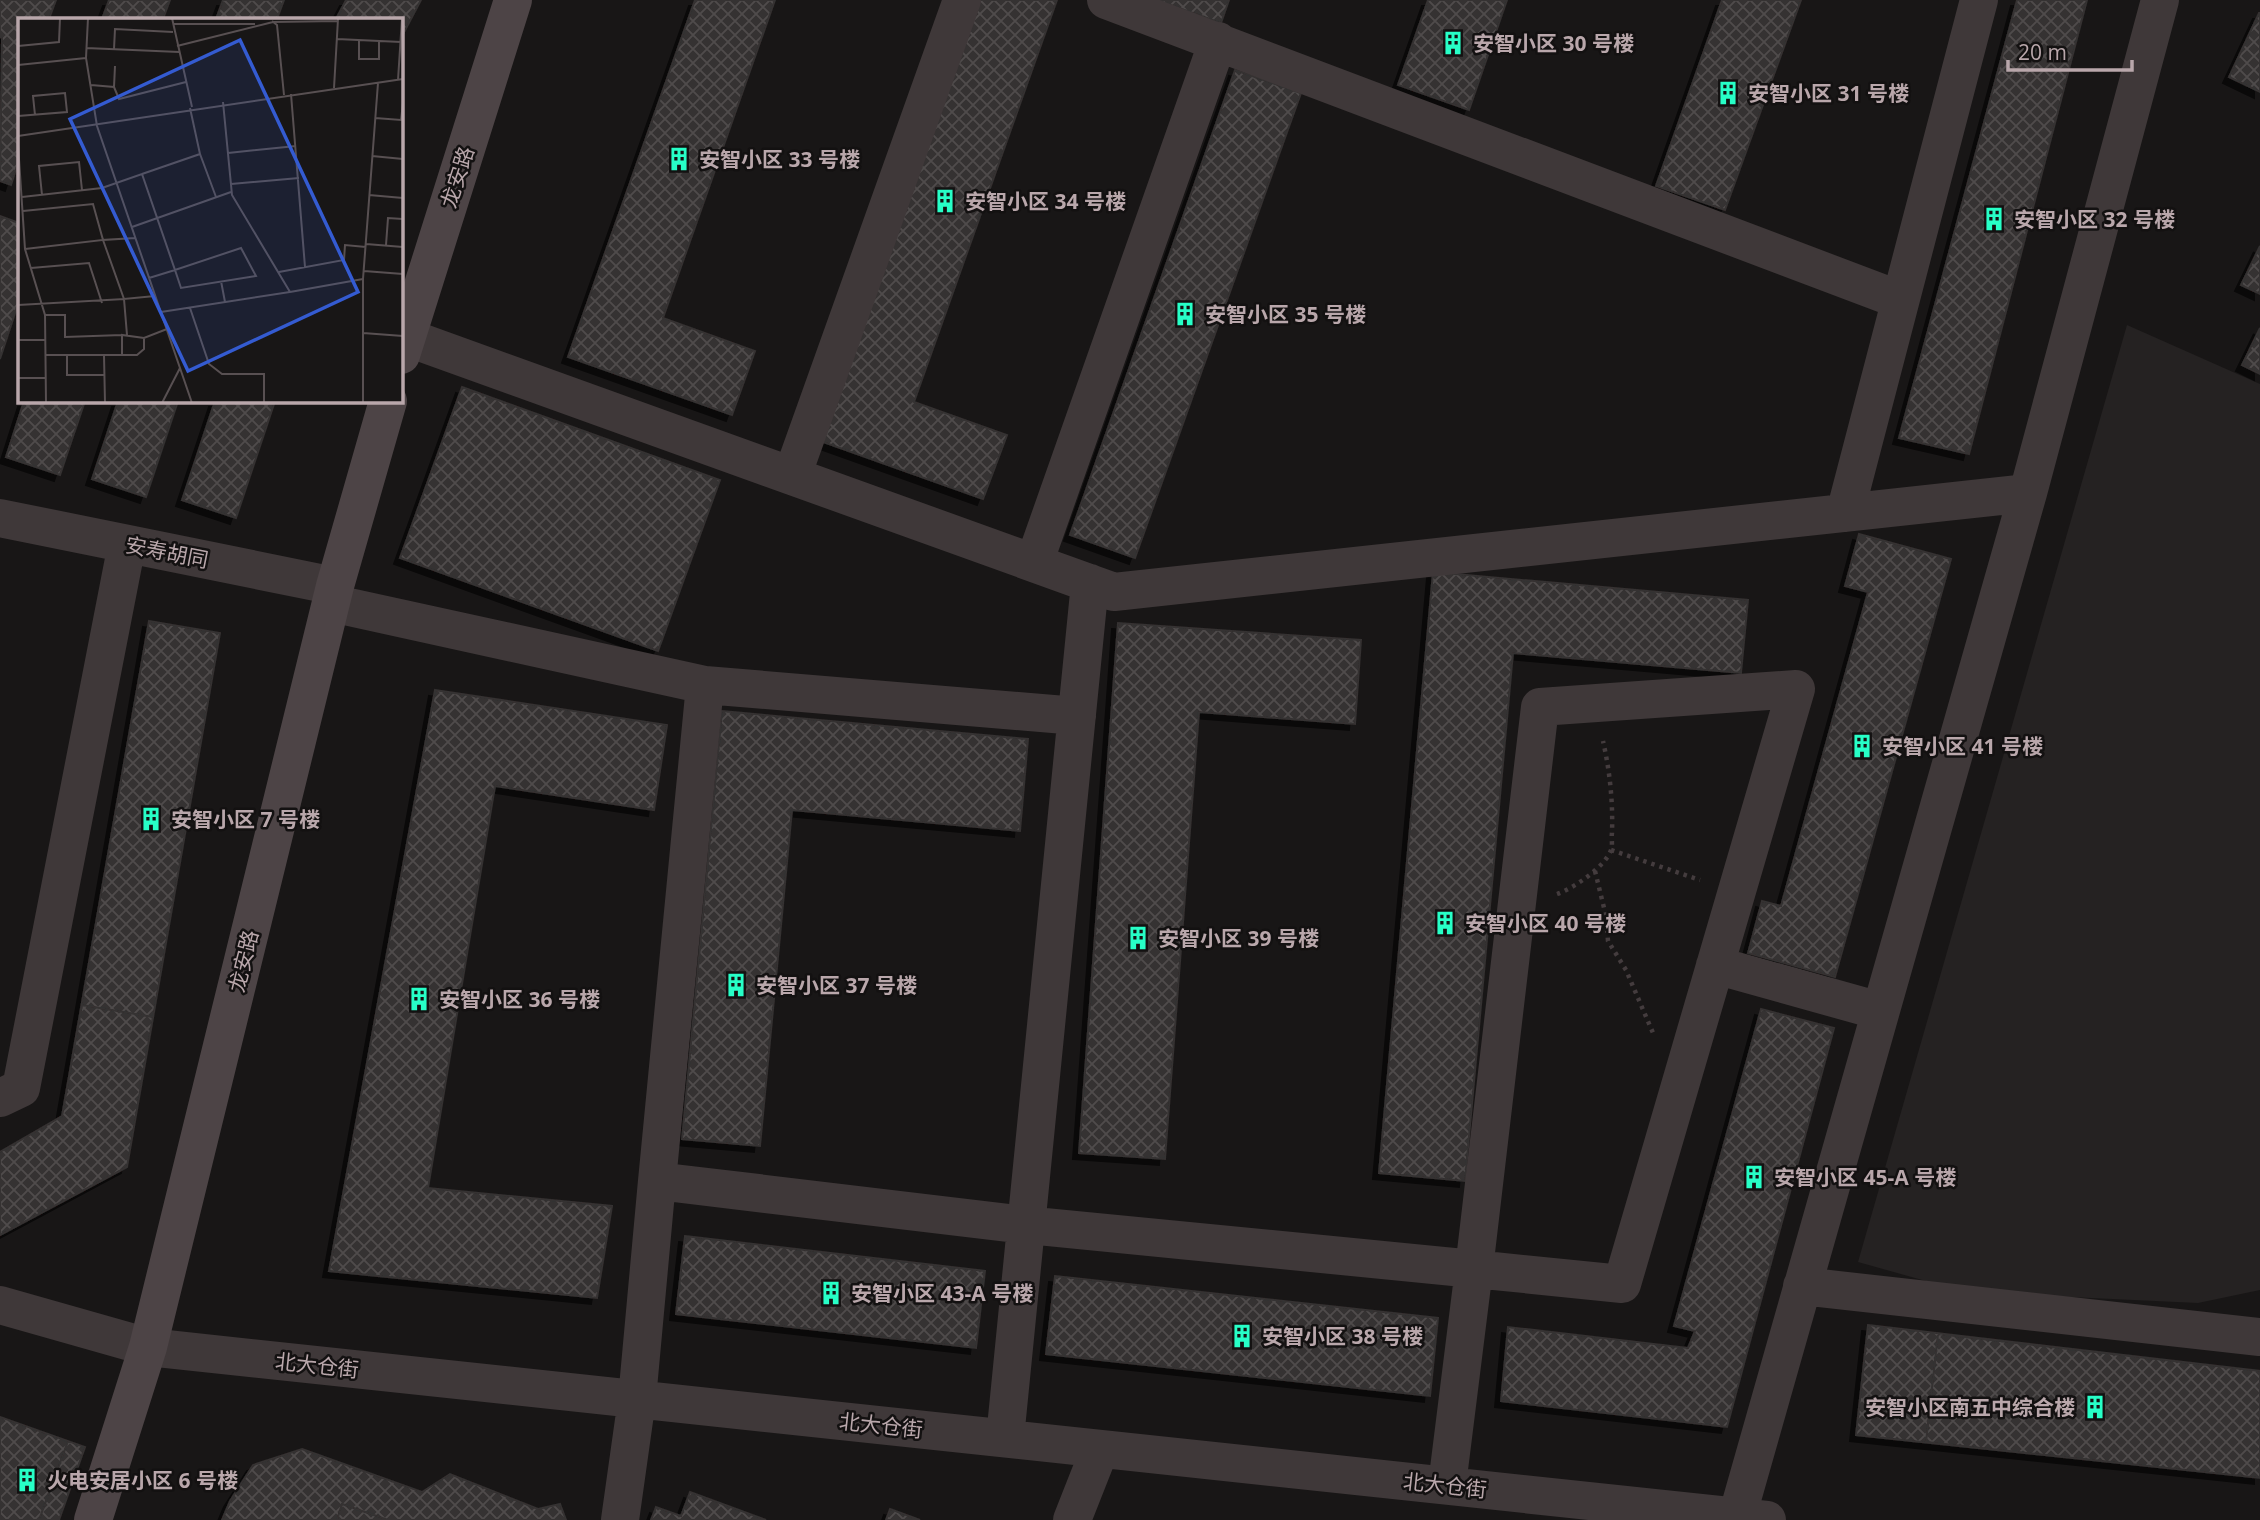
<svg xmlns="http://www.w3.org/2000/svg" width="2260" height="1520" viewBox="0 0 2260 1520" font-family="'Open Sans','Noto Sans SC',sans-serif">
	<defs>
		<pattern id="building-cross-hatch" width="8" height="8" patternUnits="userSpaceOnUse" patternTransform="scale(1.75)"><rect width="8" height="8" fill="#343131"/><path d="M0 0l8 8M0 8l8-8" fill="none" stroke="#4f4c4c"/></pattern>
		<filter id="shadow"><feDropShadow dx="-6" dy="6" stdDeviation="0" flood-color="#0009"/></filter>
	</defs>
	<rect width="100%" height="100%" fill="#181616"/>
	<path fill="#252222" d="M2127 325 2260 384V1290L2198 1303 1965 1292 1858 1262Z"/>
	<path fill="url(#building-cross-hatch)" stroke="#343030" stroke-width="2" filter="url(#shadow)" d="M0 0H56L49 19H19V160L11 185 0 181 2 38 0 37Z
		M109 0H170L163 19H102Z
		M223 0H284L277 19H216Z
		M346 0H421L401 38V19H336Z
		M695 0H775L663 318 755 351 732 415 568 357Z
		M977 0H1057L914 402 1007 435 983 499 820 441Z
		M1156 0H1229L1221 23Z
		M1428 0H1507L1469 110 1398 85Z
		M1722 0H1801L1725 210 1656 186Z
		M2017 0H2087L1969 454 1899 438Z
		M2259 13H2260V92L2229 77Z
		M1235 70 1301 93 1135 558 1070 535Z
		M0 216 19 223V301L0 359Z
		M2260 246V294L2241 285Z
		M2260 328V374L2242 365Z
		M462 387 720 480 658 651 400 558Z
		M24 401H85L60 475 6 457Z
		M118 401H178L146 497 92 479Z
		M215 401H275L236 518 182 500Z
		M1859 534 1951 559 1835 977 1748 953 1762 901 1781 906 1868 592 1845 586Z
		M1433 572 1748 600 1741 673 1513 653 1465 1181 1379 1173Z
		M149 621 220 633 127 1167 0 1235V1152L62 1116Z
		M1118 623 1361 640 1355 724 1199 712 1165 1159 1079 1153Z
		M435 690 667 725 654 810 495 786 428 1188 612 1206 597 1298 329 1271Z
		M722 711 1028 739 1020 831 792 810 760 1146 682 1139Z
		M82 1005 153 1017 127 1167 0 1235V1152L62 1116Z
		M1761 1009 1834 1028 1727 1427 1501 1401 1508 1327 1688 1348 1695 1331 1674 1326Z
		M685 1236 985 1271 976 1348 676 1314Z
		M1055 1276 1438 1318 1430 1396 1046 1354Z
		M1868 1325 2260 1371V1478L1856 1435Z
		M1938 1334 2260 1371V1478L1926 1442Z
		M0 1417 68 1441 39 1520H0Z
		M0 1417 85 1447 59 1520H0Z
		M302 1449 422 1492 450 1474 538 1509 560 1504 566 1520H222L230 1501 253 1465Z
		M690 1492 766 1520H651L656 1507 681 1516Z
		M342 1504 388 1520H337Z
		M890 1509 920 1520H886Z"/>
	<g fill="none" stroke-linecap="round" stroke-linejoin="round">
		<path stroke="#443c3e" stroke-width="4.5" stroke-dasharray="3.5 5" stroke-linecap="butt" d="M1611 850 1700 880
			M1595 871 1606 916 1608 941 1626 970 1653 1033
			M1557 894C1574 888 1605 867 1611 850 1613 845 1611 838 1612 833 1613 802 1610 772 1603 741"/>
		<path stroke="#3f3839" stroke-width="38" d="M1106 0 1900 300
			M406 337 1114 592 2028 493 1737 1517
			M792 476 962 0
			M2028 493 2160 0
			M1845 513 1979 0
			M0 518 335 586
			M1034 563 1218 41
			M331 603 705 685 657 1181
			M705 685 1077 716
			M1715 965 1880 1011
			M0 1098 21 1088 127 544
			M1802 1286 2260 1337
			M0 1305 148 1347 1767 1520
			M1005 1438 1090 583
			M620 1520 637 1399 657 1181 1026 1225 1474 1269 1540 707 1796 689 1622 1284 1474 1269 1447 1485
			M1072 1520 1100 1449"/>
		<path stroke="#4d4446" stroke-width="38" d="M401 355 513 0
			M93 1520 148 1347 335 586 388 401"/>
	</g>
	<defs>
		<g id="building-bare" transform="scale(1.89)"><path d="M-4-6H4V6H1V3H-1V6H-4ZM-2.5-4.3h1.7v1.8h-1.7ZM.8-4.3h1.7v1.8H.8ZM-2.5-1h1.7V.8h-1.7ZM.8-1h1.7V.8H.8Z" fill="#27ffc7" stroke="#131111" stroke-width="2.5" paint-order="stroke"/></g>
	</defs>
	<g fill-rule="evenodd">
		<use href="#building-bare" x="1453" y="43"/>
		<use href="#building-bare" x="1728" y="93"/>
		<use href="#building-bare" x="679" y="159"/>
		<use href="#building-bare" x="945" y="201"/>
		<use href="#building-bare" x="1994" y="219"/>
		<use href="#building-bare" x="1185" y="314"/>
		<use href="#building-bare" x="1862" y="746"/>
		<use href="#building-bare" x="151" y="819"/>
		<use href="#building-bare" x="1445" y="923"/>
		<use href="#building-bare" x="1138" y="938"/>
		<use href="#building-bare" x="736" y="985"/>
		<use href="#building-bare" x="419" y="999"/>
		<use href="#building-bare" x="1754" y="1177"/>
		<use href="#building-bare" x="831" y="1293"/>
		<use href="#building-bare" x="1242" y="1336"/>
		<use href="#building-bare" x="2095" y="1407"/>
		<use href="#building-bare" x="27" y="1480"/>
	</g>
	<g text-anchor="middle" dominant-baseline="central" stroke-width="5" stroke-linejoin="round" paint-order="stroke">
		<g font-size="21" font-weight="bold" fill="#b9a7ab" stroke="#131111" text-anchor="start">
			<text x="1473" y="43">安智小区 30 号楼</text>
			<text x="1748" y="93">安智小区 31 号楼</text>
			<text x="699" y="159">安智小区 33 号楼</text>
			<text x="965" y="201">安智小区 34 号楼</text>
			<text x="2014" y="219">安智小区 32 号楼</text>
			<text x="1205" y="314">安智小区 35 号楼</text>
			<text x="1882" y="746">安智小区 41 号楼</text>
			<text x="171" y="819">安智小区 7 号楼</text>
			<text x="1465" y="923">安智小区 40 号楼</text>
			<text x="1158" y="938">安智小区 39 号楼</text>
			<text x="756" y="985">安智小区 37 号楼</text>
			<text x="439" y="999">安智小区 36 号楼</text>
			<text x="1774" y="1177">安智小区 45-A 号楼</text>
			<text x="851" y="1293">安智小区 43-A 号楼</text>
			<text x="1262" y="1336">安智小区 38 号楼</text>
			<text x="2075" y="1407" text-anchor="end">安智小区南五中综合楼</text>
			<text x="47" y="1480">火电安居小区 6 号楼</text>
		</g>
		<g font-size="21" fill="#b9a7ab" stroke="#131111">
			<text transform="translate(457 177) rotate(-72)">龙安路</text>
			<text transform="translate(167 552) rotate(11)">安寿胡同</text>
			<text transform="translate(243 961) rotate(-76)">龙安路</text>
			<text transform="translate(317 1365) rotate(6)">北大仓街</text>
			<text transform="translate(881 1425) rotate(6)">北大仓街</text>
			<text transform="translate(1445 1485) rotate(6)">北大仓街</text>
		</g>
	</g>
	<g transform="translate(18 18)">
		<rect width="385" height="385" fill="#181616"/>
		<path fill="none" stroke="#585052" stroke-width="2" d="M70 0 68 40 79 108 174 385M154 0 174 89M254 3 259 7 266 77M155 6H237M319 21 383 24M341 22V41H361V23M0 28 41 24 42 0M159 28 255 4 320 3M68 30 161 34M96 31 97 11 155 14M0 47 68 40M380 62 384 0M73 67 96 69 101 81 168 64M96 69 97 48M316 70 320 1M273 76 287 249M0 98 49 94 47 75 15 78 17 97M357 100 383 102 385 85M0 118 385 61M0 126 7 231 27 297 28 385M210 135 278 128M182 136 198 179M354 138 385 141M124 156 182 136 172 90M213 166 281 160M24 177 21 148 61 144 64 172M351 177 385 180M4 179 84 170 124 156 157 252 223 230 238 258 163 270 157 252 131 260M5 193 75 186 85 222 7 231M114 209 213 174M117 220 85 222 106 281 137 278M348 226 385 229M368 227 370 200 385 201M13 250 71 245 84 285M346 253 385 256M261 254 326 242 327 227 348 229M203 263 207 284M272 274 345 261M0 287 106 281 109 317M172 290 191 346 204 356H246V385M143 294 272 274 214 177 205 84M27 297H47V319L104 317M345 315 385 318M0 322H28M28 337H86L87 385M49 337V357H87M86 337H119L126 331V320M104 337V317L126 320 149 311M0 360H28M144 385 162 350M345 385V261L360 65"/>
		<path fill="#345bd1" fill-opacity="0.15" stroke="#345bd1" stroke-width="3.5" d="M222 22 340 274 170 353 52 101Z"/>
		<rect width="385" height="385" fill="none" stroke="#b9a7ab" stroke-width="3.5"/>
	</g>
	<path d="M2008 60v10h124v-10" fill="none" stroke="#b9a7ab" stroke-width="3.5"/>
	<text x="2018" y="60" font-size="21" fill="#b9a7ab" stroke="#131111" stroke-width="5" paint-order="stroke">20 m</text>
</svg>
